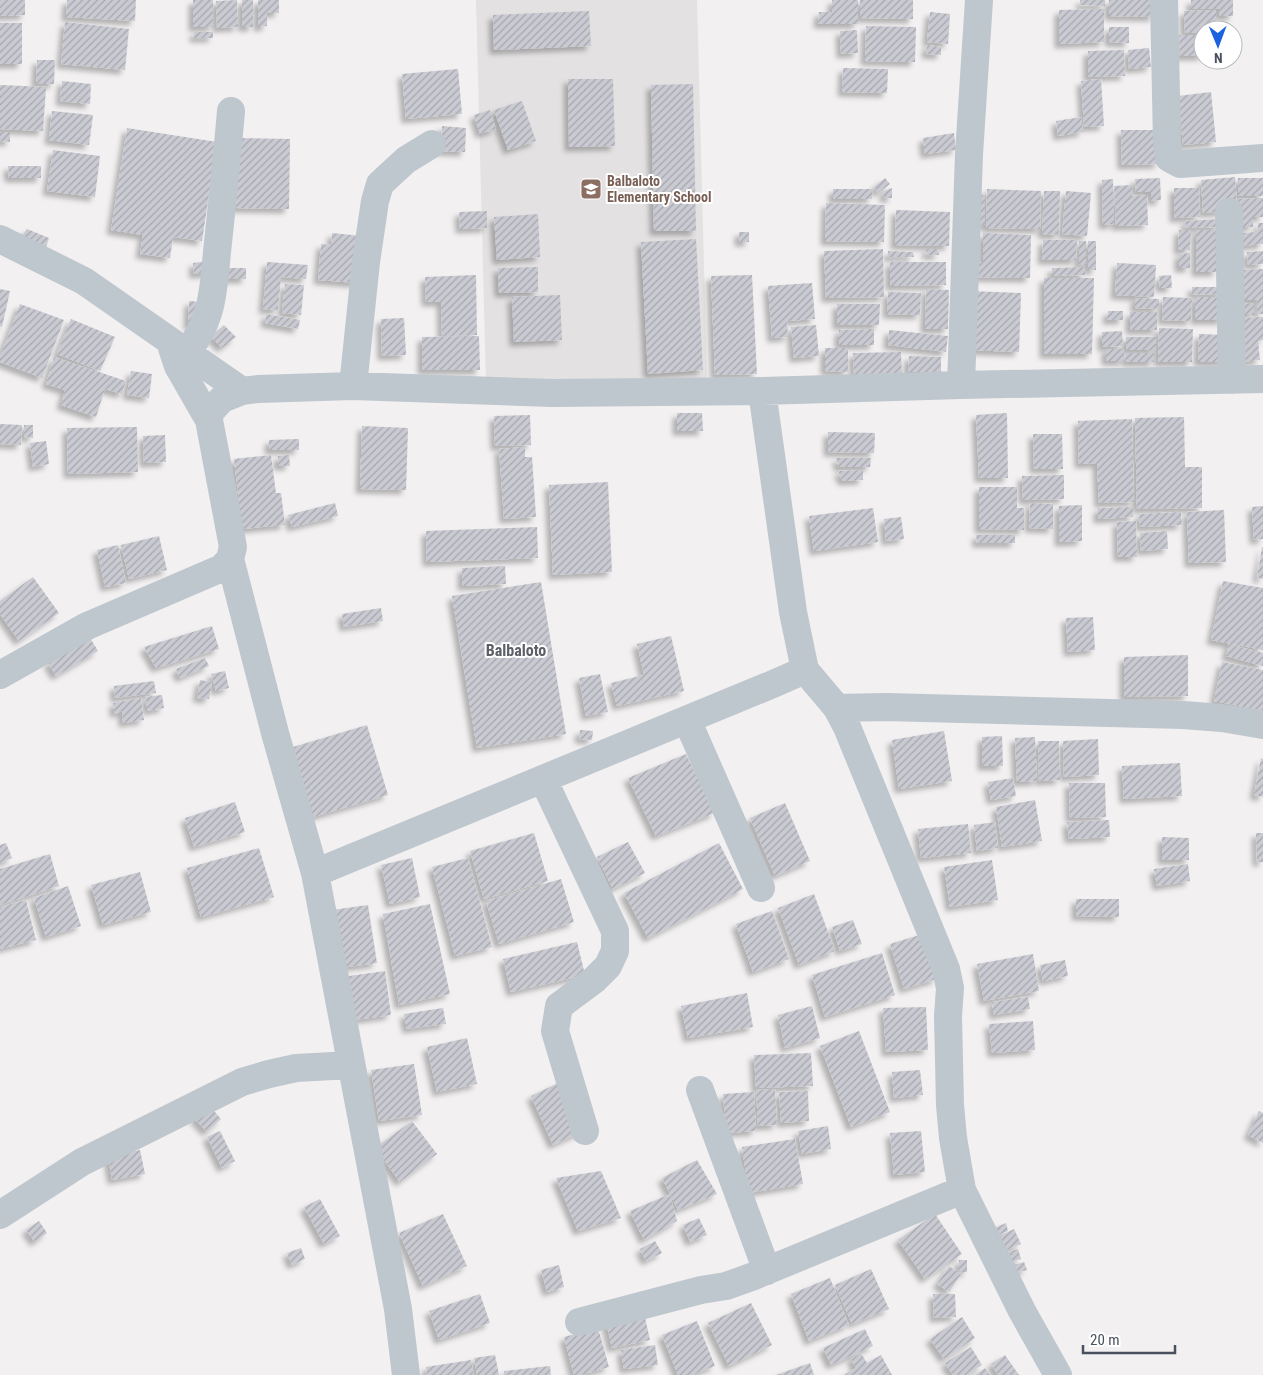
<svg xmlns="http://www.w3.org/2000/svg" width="1263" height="1375" viewBox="0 0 1263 1375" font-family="'Roboto Condensed',sans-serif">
	<defs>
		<pattern id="building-hatch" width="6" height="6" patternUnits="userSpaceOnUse" patternTransform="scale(1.25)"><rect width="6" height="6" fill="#cacbd2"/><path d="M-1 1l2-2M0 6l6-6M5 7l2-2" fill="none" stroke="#a6a7ae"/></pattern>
		<filter id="shadow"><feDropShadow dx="-4.5" dy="4.5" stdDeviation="2.5" flood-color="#0004"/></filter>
	</defs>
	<rect width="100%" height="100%" fill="#f2f0f0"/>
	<path fill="#e3e1e2" d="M476 0H697L707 378 486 383Z"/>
	<path fill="url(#building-hatch)" filter="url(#shadow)" d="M0 0H25V15L0 16Z
		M67 0H136L135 21 66 17Z
		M193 0H213V27H193Z
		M237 0 238 27 217 28 216 1Z
		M242 0H253V27H242Z
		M258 0H279V13H267V26L258 27Z
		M832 0H858V24H818L819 12H832Z
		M860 0H913V19L860 18Z
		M1080 0H1105V6L1080 5Z
		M1109 0H1155L1154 17 1109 16Z
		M1191 0H1233V16H1219V9H1191Z
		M1104 9V42L1059 44V10Z
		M1216 10V30H1203V33H1185L1184 11Z
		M589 11 591 46 494 50 493 15Z
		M930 12 950 14 948 44 927 42Z
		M65 22 129 29 125 70 61 64Z
		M0 23H22V64H0Z
		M866 26 916 27 915 62 865 61Z
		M1109 27H1129V43L1109 42Z
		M857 30 858 53 841 54 840 31Z
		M194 32H213V38H194Z
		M1179 35H1203V56H1180Z
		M927 45 941 47V55L926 54Z
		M1149 48 1151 67 1129 69 1128 50Z
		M1124 50 1125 76 1088 77V51Z
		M37 60H55L54 84H36Z
		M843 68 888 69 887 93 842 92Z
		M458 69 462 114 406 119 402 74Z
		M568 79H613L615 146 569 147Z
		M1101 79 1104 126 1084 127 1081 81Z
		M62 81 91 84 90 104 60 101Z
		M693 84 696 231H654L651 85Z
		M0 85 46 87 43 131 0 129Z
		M1211 92 1216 142 1183 145 1178 96Z
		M522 101 536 141 508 150 494 110Z
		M490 110 496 129 480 134 474 115Z
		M52 111 93 115 89 145 49 140Z
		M1081 117 1083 132 1058 136 1056 121Z
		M442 126 466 128 465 152 441 151Z
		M127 128 217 142 202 241 173 237 170 258 140 254 143 235 111 230Z
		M1121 130H1158L1159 164 1122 165Z
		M0 132H10V142L0 141Z
		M954 133 956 150 925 154 923 138Z
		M238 138 290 139 289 209 236 208Z
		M53 150 100 156 95 197 47 191Z
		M8 166H41V178H9Z
		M1235 177 1237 204 1219 212 1203 213 1201 180Z
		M885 178 890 184 878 193 874 187Z
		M1160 178 1161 200 1151 201V192H1136L1135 179Z
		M1238 178H1263V196H1238Z
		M1113 179 1114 224 1103 225 1102 180Z
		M1132 185V196L1147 195 1148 225 1116 226 1114 186Z
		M892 188V198H884V191Z
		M1174 188H1199L1200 217 1174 218Z
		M833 189H872V199H833Z
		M987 189 1041 191 1040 229 986 228Z
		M1044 191H1060L1059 235 1042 234Z
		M1066 191 1091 193 1087 236 1062 234Z
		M969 194 985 195V225L969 224Z
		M1263 198V217H1253V227H1240L1238 199Z
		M826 203 885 205 884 242 825 241Z
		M896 210 950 212 949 246 895 245Z
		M487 211V228L460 229 459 212Z
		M538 214 540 257 497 260 494 217Z
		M1220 219V227L1186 228 1185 221Z
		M1258 223H1263V244L1242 246 1241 233 1258 232Z
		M27 229 49 238 46 247 21 237Z
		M1179 230H1191L1190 250H1178Z
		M1196 230H1218L1217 272H1196Z
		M739 232H749V242H739Z
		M332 233 362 236 357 283 318 280 321 244 331 245Z
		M983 233 1031 235 1030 278 969 277V266L983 262Z
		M696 239 703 370 648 374 641 242Z
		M1043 240H1077L1076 260H1042Z
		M1079 241H1086V265H1079Z
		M1088 241H1096V270H1088Z
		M883 249 884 297 826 298 824 251Z
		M926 249H938L939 255H927Z
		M888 251 913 252 914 257H888Z
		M1263 251V264L1248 265 1247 252Z
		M1190 253V268H1179V254Z
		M209 261V273L194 274 193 263Z
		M267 262 308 265 306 279 281 277 278 310 263 309Z
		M890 262H946V285L890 286Z
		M1117 263 1156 265 1154 297 1115 295Z
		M538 267V292L499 293 498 268Z
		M1085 267V275L1052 276V268Z
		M223 268H246V279H223Z
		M1263 269V314H1257V300H1238V270Z
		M476 275 477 335 442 336 441 302H426L425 277Z
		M752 275 757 374 715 375 711 276Z
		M1171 275 1172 288H1160L1159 276Z
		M1044 278H1094L1092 354H1044Z
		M812 283 815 319 787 321 788 337 772 338 768 286Z
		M285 284 304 285 301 315 282 313Z
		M1192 287H1222V295L1192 294Z
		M0 289 10 291 2 327 0 326Z
		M926 289 949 290 948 329H925Z
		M969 291 1021 293 1019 352 967 350Z
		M888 292 921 293 920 315 887 314Z
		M560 295 562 340 514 342 512 297Z
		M1163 297 1192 298 1191 321 1162 320Z
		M1195 297H1223V320H1195Z
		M1135 298 1159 299V309L1135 308Z
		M189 301 200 302 199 326 188 325Z
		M1254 303V315H1237V304Z
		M20 304 64 320 42 378 0 362V357Z
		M837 304H880L879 325H837Z
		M1108 311H1123V320H1107Z
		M1130 312H1157V330H1130Z
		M266 314 300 320 298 329 265 323Z
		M1263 317V340L1258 341 1260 360 1241 362 1239 318Z
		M404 318 406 355 382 356 381 319Z
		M71 319 115 337 100 371 57 354Z
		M224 325 236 337 222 348 211 337Z
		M816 325 819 356 794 358 791 327Z
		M1159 328 1193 329 1192 362H1158Z
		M874 329V345H839V330Z
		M889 330 948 336 946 352 888 345Z
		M1122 331 1123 346 1102 347V332Z
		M1199 334 1225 335 1224 362H1198Z
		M479 336 480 370H422V337Z
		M1126 337H1156V350H1126Z
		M825 348H848V372L825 371Z
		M1106 349H1124V361H1106Z
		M901 352 902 373 854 374 853 353Z
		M1126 353H1154V362H1126Z
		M909 356 941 357V372H908Z
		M54 357 126 381 122 394 105 389 96 417 61 405 65 390 46 384Z
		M131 371 152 374 149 398 127 395Z
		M677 413H702L703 431H677Z
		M1007 413 1008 478H979L976 415Z
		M530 415 531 445 495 446 494 416Z
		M1184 417 1185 467H1202V508L1137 509 1135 418Z
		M1132 419 1134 502 1099 503 1097 463 1079 464 1078 421Z
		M0 424 22 425 21 445 0 444Z
		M24 425H33V438L24 437Z
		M362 426 408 428 406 490 360 489Z
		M137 427 138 472 68 474 67 428Z
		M828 432 875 433 874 453 828 452Z
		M1033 434H1062L1063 469H1034Z
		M165 435 166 462 144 463 143 436Z
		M299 439V450H269V440Z
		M46 441 49 464 33 467 30 443Z
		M525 447V457H532L536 517 504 519 499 449Z
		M271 455 276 493H281L285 525 242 529 234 459Z
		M289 455 290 466H278V456Z
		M836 458H871L870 467H839Z
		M863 470V480L843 481 838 471Z
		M1064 475V499L1023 500 1022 476Z
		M608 482 612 572 553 575 549 485Z
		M979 487H1017V508H1024V530L979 529Z
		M335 503 338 516 292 527 288 515Z
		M1030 503 1053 504V529L1029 528Z
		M1082 505V541L1059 542V506Z
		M1263 506V539L1254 540 1252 507Z
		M1133 507V517L1098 519V508Z
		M873 508 878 542 814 551 809 516Z
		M1224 510 1226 562 1189 563 1187 512Z
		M1181 512 1182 525 1140 527 1139 514Z
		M901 517 904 539 886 541 884 519Z
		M1136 521 1137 557H1118L1117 522Z
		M537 527 538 558 427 562 426 531Z
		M1167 531 1168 549 1141 551 1140 533Z
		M976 535H1015V543H977Z
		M159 536 167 570 129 579 121 545Z
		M118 545 126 583 105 587 97 550Z
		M1262 547H1263V579L1257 578Z
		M505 566 506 584 462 586V568Z
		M33 577 59 613 19 641 0 614V601Z
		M1223 581 1263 588V650L1211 640Z
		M541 582 566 734 477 748 452 596Z
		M381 608 383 621 344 627 342 614Z
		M1093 617 1095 650 1068 652 1066 618Z
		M212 626 219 649 156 668 144 647Z
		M671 636 684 691 617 706 611 683 644 675 637 644Z
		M90 638 98 651 56 676 48 663Z
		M1229 644 1263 653V666L1226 656Z
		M1188 655V696L1124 697V657Z
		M205 658 209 666 180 678 176 669Z
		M1222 662 1263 670V711L1214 701Z
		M225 671 229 688 216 691 211 674Z
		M600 674 608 712 586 716 579 678Z
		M200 680 212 682 209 699 197 698Z
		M154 681 156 693 115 698 114 686Z
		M162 695 164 708 148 711 145 697Z
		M141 698 144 720 123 723 122 711 115 714 113 703Z
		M367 725 388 795 313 817 293 747Z
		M580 730 593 731 592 740 579 739Z
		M944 731 952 781 899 789 892 740Z
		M1002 736 1003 766H982V737Z
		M1035 737 1037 781 1017 782 1015 738Z
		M1098 739 1099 775 1064 777 1063 741Z
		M1038 741H1059L1060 780 1039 781Z
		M686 754 715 813 656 836 628 778Z
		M1261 758 1263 759V797L1254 795Z
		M1180 763 1182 796 1124 799 1122 766Z
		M1013 778 1016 796 991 800 988 782Z
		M1069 783H1105L1106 817 1070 818Z
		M1035 800 1042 841 1002 847 996 807Z
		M235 802 245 832 194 847 185 818Z
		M785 803 810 861 775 876 750 818Z
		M1109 820 1110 837 1069 839 1067 822Z
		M995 822 998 848 977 851 974 825Z
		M968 824 971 853 921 858 918 829Z
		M534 833 548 881 484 899 470 851Z
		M1256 833H1263V862H1257Z
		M1162 837 1189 838V860H1162Z
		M628 842 645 873 613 889 597 857Z
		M6 843 12 858 0 863V845Z
		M719 843 743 889 648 938 624 893Z
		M259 848 274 897 201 917 187 868Z
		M50 854 59 886 0 905V869Z
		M412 858 420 897 390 904 381 865Z
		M468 858 492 947 455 956 432 867Z
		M992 860 998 900 950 907 944 867Z
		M1188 864 1190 881 1157 886 1154 869Z
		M140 872 151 912 103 925 91 885Z
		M561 879 574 922 499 944 486 901Z
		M68 886 81 926 46 937 34 898Z
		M814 894 835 951 799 965 778 908Z
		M1076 899H1119V917L1076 916Z
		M26 900 36 940 0 949V907Z
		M430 904 450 994 399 1005 383 914Z
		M368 905 377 963 341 968 332 910Z
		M772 911 789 959 753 972 736 924Z
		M853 920 862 944 840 951 832 927Z
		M923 934 937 979 904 989 890 944Z
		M577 942 585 975 511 992 503 959Z
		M882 953 895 995 825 1017 812 975Z
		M1033 954 1039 991 984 1001 977 964Z
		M1065 960 1068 976 1043 981 1040 965Z
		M385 971 391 1015 348 1021 342 977Z
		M747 993 753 1027 688 1038 681 1006Z
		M1028 997 1030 1009 994 1015 992 1002Z
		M812 1006 820 1038 785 1048 778 1015Z
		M926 1007 928 1050 886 1052 883 1008Z
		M443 1008 446 1024 407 1029 404 1014Z
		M1033 1021 1035 1050 992 1053 989 1024Z
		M859 1031 890 1112 851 1127 820 1046Z
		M467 1038 477 1084 437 1092 427 1047Z
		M811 1053 813 1086 756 1088 754 1055Z
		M414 1064 422 1115 379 1121 371 1070Z
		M920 1070 923 1095 894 1098 892 1072Z
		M558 1083 581 1132 553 1145 531 1096Z
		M775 1089 777 1125 758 1126 756 1090Z
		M808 1091 809 1121 781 1123 779 1092Z
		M754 1092 756 1131 726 1133 723 1094Z
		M209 1105 221 1119 207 1132 194 1118Z
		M1259 1111 1263 1113V1143L1248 1135Z
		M412 1121 437 1154 400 1182 375 1148Z
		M828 1126 831 1149 802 1154 798 1131Z
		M220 1131 235 1161 222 1168 207 1137Z
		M921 1131 925 1172 894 1175 890 1133Z
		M795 1139 803 1184 749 1193 742 1147Z
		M140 1150 145 1174 112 1180 108 1157Z
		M697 1160 717 1194 678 1210 662 1178Z
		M601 1171 621 1218 578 1231 556 1178Z
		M670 1194 677 1221 644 1240 630 1211Z
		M320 1199 340 1236 324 1244 304 1207Z
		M443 1214 467 1266 423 1286 399 1233Z
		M935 1214 962 1254 925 1279 898 1240Z
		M699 1218 707 1235 690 1242 683 1225Z
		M39 1221 47 1233 35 1242 26 1230Z
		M1006 1223 1008 1231 992 1237 990 1230Z
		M1014 1229 1021 1244 1002 1252 995 1238Z
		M655 1241 662 1253 646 1261 640 1249Z
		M301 1248 305 1259 292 1265 287 1253Z
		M1018 1249 1021 1259 1008 1263 1004 1253Z
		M959 1260H967V1272L959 1273Z
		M1024 1262 1027 1270 1012 1274 1010 1266Z
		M559 1265 564 1287 547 1292 541 1270Z
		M949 1266 961 1274 949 1292 937 1284Z
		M871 1269 889 1309 852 1324 835 1285Z
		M830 1278 849 1325 809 1341 791 1294Z
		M480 1294 490 1323 439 1340 429 1311Z
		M933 1294H955L956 1317 934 1318Z
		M751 1303 772 1345 729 1366 708 1323Z
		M644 1313 650 1340 612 1348 606 1322Z
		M962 1317 975 1338 944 1359 930 1339Z
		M697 1321 715 1366 692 1375H678L662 1335Z
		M598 1328 609 1367 581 1375H574L564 1337Z
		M865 1329 873 1346 831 1365 823 1348Z
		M655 1345 658 1365 624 1369 621 1350Z
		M971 1347 982 1365 966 1375H953L945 1363Z
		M861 1353 867 1363 881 1355 892 1375H844L856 1368 851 1359Z
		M495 1355 499 1375H477L474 1358Z
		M1005 1355 1019 1375H998L991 1364Z
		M471 1360 474 1375H427L426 1367Z
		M810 1363 814 1375H776Z
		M550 1366 551 1375H504V1371Z
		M985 1368 990 1375H975Z"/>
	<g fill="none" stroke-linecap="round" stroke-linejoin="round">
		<path stroke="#bec6ce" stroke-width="28" d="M1164 0 1167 142 1169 158 1180 164 1263 158
			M1229 212 1232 380
			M0 239 84 281 242 391
			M172 348 178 366 209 420
			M178 366C190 350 202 332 208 313 214 294 215 272 217 252 222 205 227 158 231 111
			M961 385 969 154 979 0
			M353 386 366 262 375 201 380 184 406 160 432 144
			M762 391 793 612 805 670 773 684 315 873 275 733 230 559 233 547 209 420 210 412 222 399 242 391 258 389 353 386 552 393 762 391 961 385 1263 379
			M805 670 837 708 847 727 946 969 950 988 948 1016 950 1105 953 1138 962 1190 1022 1311 1058 1375
			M0 675 87 626 222 568 230 559
			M837 708 886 707 1183 715 1222 718 1263 725
			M687 720 761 888
			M543 779 615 931V951L608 966 594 980 559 1006 555 1031 585 1131
			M315 873 398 1309 406 1375
			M700 1090 767 1271
			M0 1215 82 1162 242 1082 269 1074 296 1068 351 1065
			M579 1322 701 1290 726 1286 754 1276 962 1190"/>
	</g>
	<defs>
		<g id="school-square" transform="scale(1.125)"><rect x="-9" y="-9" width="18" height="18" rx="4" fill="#8d6e63" stroke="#fff"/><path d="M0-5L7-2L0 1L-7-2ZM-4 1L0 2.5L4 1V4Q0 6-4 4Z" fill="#fff"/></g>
	</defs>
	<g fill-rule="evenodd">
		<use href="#school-square" x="591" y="189"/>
	</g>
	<g text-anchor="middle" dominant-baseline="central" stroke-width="4" stroke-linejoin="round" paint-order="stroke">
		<g font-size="14" font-weight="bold" fill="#785e54" stroke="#fff" text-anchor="start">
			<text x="607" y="181">Balbaloto<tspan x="607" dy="16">Elementary School</tspan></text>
		</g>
		<g font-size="16" font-weight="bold" fill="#5c5f65" stroke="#fff">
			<text x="516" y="650">Balbaloto</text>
		</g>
	</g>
	<g transform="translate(1218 45) rotate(179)"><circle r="24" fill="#ffffff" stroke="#b6b9be"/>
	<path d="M0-4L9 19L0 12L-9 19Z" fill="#1c62e0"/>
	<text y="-8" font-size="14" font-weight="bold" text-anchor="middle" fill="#48515d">N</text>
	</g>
	<path d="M1083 1345v8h92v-8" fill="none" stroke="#48515d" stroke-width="2.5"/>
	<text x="1090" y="1345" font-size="15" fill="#48515d" stroke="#ffffff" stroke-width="4" paint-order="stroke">20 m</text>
</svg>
